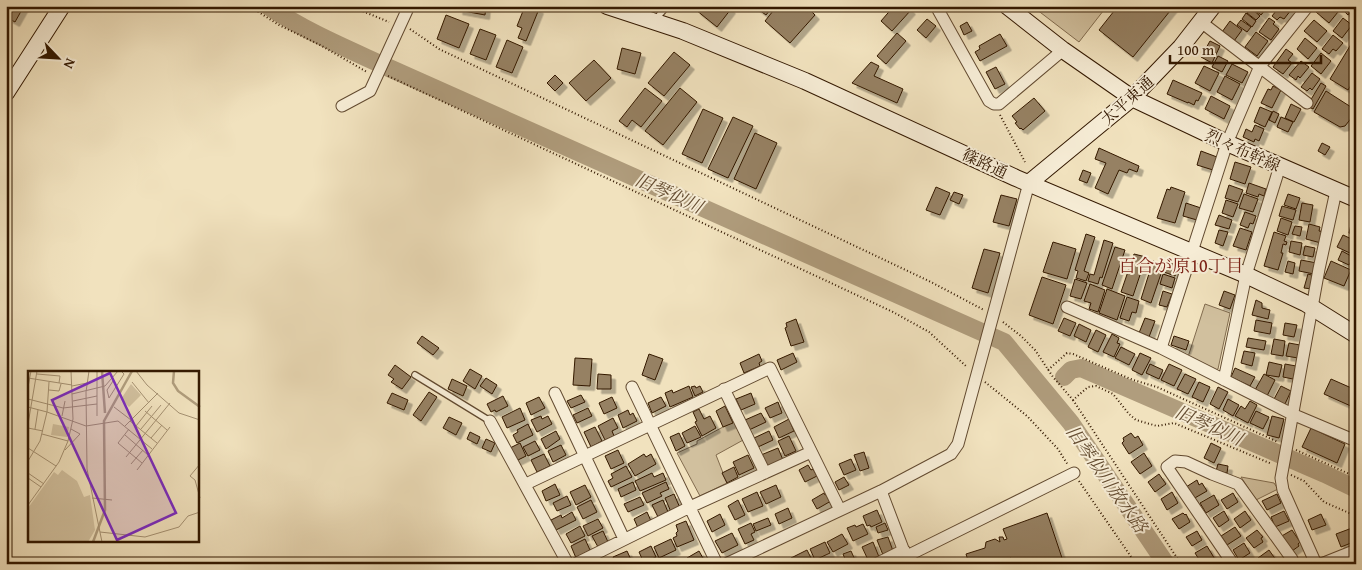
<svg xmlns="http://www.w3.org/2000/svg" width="1362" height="570" viewBox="0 0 1362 570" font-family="'Gentium Book Plus','Noto Serif JP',serif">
	<defs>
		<filter id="shadow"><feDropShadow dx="4.5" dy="4.5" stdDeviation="0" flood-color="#0004"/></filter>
	</defs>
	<rect width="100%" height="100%" fill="#f1e2be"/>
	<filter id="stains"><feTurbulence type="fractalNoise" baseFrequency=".004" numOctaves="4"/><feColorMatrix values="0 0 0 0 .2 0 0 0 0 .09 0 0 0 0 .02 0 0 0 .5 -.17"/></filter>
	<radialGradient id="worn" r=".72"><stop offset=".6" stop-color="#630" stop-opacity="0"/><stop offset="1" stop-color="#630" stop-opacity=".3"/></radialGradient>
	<path fill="#d1c09e" stroke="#826c4f" d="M1032 6H1107L1079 42Z
		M1205 304 1230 313 1218 369 1215 370 1188 357Z
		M736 420 745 439 716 455 727 483 700 496 677 453 697 444V441Z
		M1241 477 1274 483 1278 489 1256 500Z"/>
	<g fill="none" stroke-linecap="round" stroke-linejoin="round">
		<path stroke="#b09d7d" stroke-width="18" d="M268 6C306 32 348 49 389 68L1004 342 1071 423 1166 564
			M1064 377 1071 370 1081 368 1325 474 1356 489"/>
	</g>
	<path fill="#968163" stroke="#331800" filter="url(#shadow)" d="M6 6H24L15 22 6 17Z
		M459 6H486L485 15 458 10Z
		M525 6H532L539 9 526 41 518 38 522 28 517 26Z
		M699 6H728L731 9 717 27 696 10Z
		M754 6H773L766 15Z
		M777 6H806L815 15 790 43 765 21Z
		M894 6H907L911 10 892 31 881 21Z
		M1118 6H1174L1133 57 1099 30Z
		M1252 6H1261L1265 10 1261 15 1251 7Z
		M1280 6H1286L1291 10 1284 19 1280 17 1277 20 1272 16Z
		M1321 6H1331L1338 12 1329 23 1316 12Z
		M1339 6H1355L1348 15Z
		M1251 8 1260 16 1256 20 1247 13Z
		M1246 13 1256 21 1252 27 1242 19Z
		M446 15 469 24 459 48 437 39Z
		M1269 18 1275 22 1273 24 1279 29 1271 40 1259 32Z
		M1343 18 1352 25 1342 38 1333 31Z
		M927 19 936 26 926 38 917 30Z
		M1241 20 1251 27 1247 32 1237 25Z
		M1314 20 1327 31 1317 42 1304 31Z
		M1230 21 1242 30 1234 41 1222 32Z
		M967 22 972 31 964 35 960 26Z
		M480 29 496 35 486 60 470 54Z
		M1256 32 1268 41 1257 56 1245 47Z
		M897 33 906 41 886 64 877 56Z
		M1000 34 1007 46 980 61 975 52 980 49 979 46Z
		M1333 35 1343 43 1336 51 1333 49 1329 54 1322 49Z
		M1356 36V77L1348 90 1330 79Z
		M1305 38 1317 48 1308 59 1297 49Z
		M507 40 523 47 512 73 496 67Z
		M1210 41 1220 46 1212 63 1201 57Z
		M622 48 641 53 635 74 617 69Z
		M1286 49 1293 54 1288 60 1292 63 1283 74 1273 67Z
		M674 52 690 65 664 96 648 83Z
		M1321 53 1331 61 1321 74 1311 66Z
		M1218 56 1228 61 1222 72 1212 67Z
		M594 60 611 78 586 101 569 83Z
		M1301 61 1309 67 1300 78 1298 76 1296 80 1289 75Z
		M871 62 879 66 874 76 903 89 897 103 852 83Z
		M1232 64 1248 72 1242 83 1226 75Z
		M1204 66 1219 73 1210 91 1195 83Z
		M996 67 1005 84 995 89 986 72Z
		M1312 73 1320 79 1312 90 1310 88 1307 91 1301 87Z
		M555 75 563 83 555 91 547 83Z
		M1225 76 1240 84 1232 100 1217 92Z
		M1173 80 1202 93 1198 101 1196 100 1194 105 1188 102V103L1167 94Z
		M1321 83 1326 86 1313 109 1307 106Z
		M1273 86 1281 90 1272 108 1261 103 1268 89 1271 90Z
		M645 88 662 101 641 127 632 120 627 127 619 121Z
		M680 88 697 102 663 145 645 131Z
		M1326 91 1351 107 1353 116 1345 126 1340 127 1314 112Z
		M1211 96 1230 106 1224 119 1205 109Z
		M1034 98 1045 111 1023 130 1021 128 1020 129 1015 123 1017 122 1012 116Z
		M1291 104 1301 109 1294 122 1285 118Z
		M1260 107 1272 112 1265 127 1254 122Z
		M703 109 723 118 702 163 682 154Z
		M1273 111 1279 114 1275 123 1269 120Z
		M733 117 753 126 728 178 708 169Z
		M1281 117 1293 122 1288 132 1277 127Z
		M1255 125 1264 129 1259 141 1255 139 1254 142 1243 137 1246 129 1252 132Z
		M755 133 777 143 756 189 734 179Z
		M1322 143 1330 147 1325 155 1318 151Z
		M1099 148 1139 166 1137 172 1129 169 1127 173 1119 170 1108 194 1095 188 1106 163 1095 159Z
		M1201 151 1217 157 1213 170 1197 165Z
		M1235 162 1251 167 1245 184 1230 179Z
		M1083 170 1091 173 1087 183 1079 180Z
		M1249 183 1266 189 1264 196 1259 194 1258 197 1246 193Z
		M1229 185 1243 190 1238 202 1225 198Z
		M936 187 950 193 940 215 926 210Z
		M1171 187 1185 192 1175 223 1157 218 1167 189 1170 190Z
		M954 192 963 195 959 204 950 200Z
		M1244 194 1258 199 1253 212 1239 208Z
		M1288 194 1300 198 1296 209 1284 205Z
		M1001 195 1017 199 1009 226 993 222Z
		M1226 200 1238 204 1233 217 1222 213Z
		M1186 203 1201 208 1197 220 1183 216Z
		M1302 203 1313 205 1310 222 1299 220Z
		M1282 206 1296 210 1293 220 1279 216Z
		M1245 212 1256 216 1253 224 1250 223 1248 228 1240 225Z
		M1219 215 1232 220 1229 229 1215 225Z
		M1281 218 1292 222 1288 235 1277 231Z
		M1352 220 1356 221V235L1349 233Z
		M1309 224 1320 227 1319 231 1324 232 1321 243 1306 239Z
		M1295 226 1302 227 1300 236 1292 234Z
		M1240 228 1252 232 1246 250 1233 246Z
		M1219 230 1228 232 1223 246 1215 243Z
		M1274 232 1286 236 1284 241 1287 242 1286 245 1283 244 1281 253H1283L1278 270 1264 266Z
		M1086 234 1095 237 1084 271 1089 273 1086 281 1076 278 1078 271 1075 270Z
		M1343 235 1356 241V246L1352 254 1337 247Z
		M1104 240 1113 243 1102 278 1100 277 1098 284 1088 281 1090 274 1094 275Z
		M1291 241 1302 243 1300 255 1289 252Z
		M1053 242 1076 249 1067 279 1043 272Z
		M1305 246 1315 248 1313 257 1303 255Z
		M1115 247 1125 250 1112 289 1102 285Z
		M984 249 1000 253 988 293 972 288Z
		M1342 251 1353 257 1349 265 1338 260Z
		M1134 254 1146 257 1133 296 1121 292Z
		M1301 260 1317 263 1314 274 1299 271Z
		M1153 261 1164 265 1151 303 1141 299Z
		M1288 261 1295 263 1293 274 1285 272Z
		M1331 261 1351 270 1344 286 1324 278Z
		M1167 262 1179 266 1175 276 1164 272Z
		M1163 274 1175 278 1172 288 1160 284Z
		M1308 274 1315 276 1312 289 1304 288Z
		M1042 277 1066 285 1053 324 1029 315Z
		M1075 279 1087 283 1081 299 1070 296Z
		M1090 284 1105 290 1098 312 1089 309 1091 303 1084 301Z
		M1107 289 1125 296 1117 320 1099 313Z
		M1163 291 1172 294 1167 307 1159 305Z
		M1224 291 1235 295 1230 309 1219 305Z
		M1127 297 1139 301 1136 313 1132 312 1129 321 1120 318Z
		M1256 300 1262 303V308L1270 310 1268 319 1252 315Z
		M1064 318 1076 323 1070 336 1058 331Z
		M1145 318 1155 321 1149 337 1139 333Z
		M796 319 804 342 791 346 785 328 787 327 786 323Z
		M1256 320 1272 323 1270 334 1254 331Z
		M1285 323 1297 325 1294 337 1283 335Z
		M1079 324 1091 330 1086 342 1074 336Z
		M1096 330 1106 335 1098 352 1088 347Z
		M1112 334 1119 338 1117 343 1120 344 1114 357 1103 352Z
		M422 336 439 348 433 355 417 343Z
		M1174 336 1189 341 1186 350 1171 345Z
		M1248 338 1266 341 1264 350 1246 347Z
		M1274 339 1285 341 1283 356 1271 354Z
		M1289 343 1300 345 1298 358 1286 356Z
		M1121 347 1135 354 1129 365 1115 358Z
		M1244 351 1255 353 1252 366 1241 363Z
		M793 353 797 362 781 370 777 360Z
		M1140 353 1151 358 1142 375 1132 370Z
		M649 354 663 359 655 380 642 375Z
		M759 354 762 361 759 363 760 366 744 373 740 363Z
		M575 358 592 359 590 386 573 385Z
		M1269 362 1282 365 1279 377 1266 375Z
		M1150 364 1163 370 1159 379 1146 373Z
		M1169 364 1182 370 1174 386 1161 380Z
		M1285 364 1296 366 1293 379 1283 377Z
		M395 365 411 377 402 389 391 382 394 379 388 375Z
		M1235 368 1255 377 1250 386 1231 377Z
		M470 369 482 376 475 389 463 381Z
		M598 374 611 375V389H597Z
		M1185 374 1196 379 1188 394 1177 389Z
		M1264 374 1275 380 1267 396 1255 390Z
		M486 378 497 385 492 394 480 386Z
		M452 379 467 386 463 396 448 389Z
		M1331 379 1356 390V402L1353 407 1324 394Z
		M1199 382 1210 387 1203 402 1192 397Z
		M689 386 693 397 670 407 665 393 672 390 673 393Z
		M695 386 696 388 700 386 703 392 695 396 691 387Z
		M1281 386 1291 391 1284 406 1273 401Z
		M1218 387 1228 392 1219 409 1210 404Z
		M429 392 437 397 421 421 413 415Z
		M392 393 408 400 404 410 387 403Z
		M751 393 755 404 741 410 736 399Z
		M581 395 585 402 571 408 567 401Z
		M503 396 508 406 496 412 495 410 491 412 487 404Z
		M539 397 545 408 531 415 526 403Z
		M612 397 617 408 604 414 599 403Z
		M661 397 666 406 652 413 648 403Z
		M1228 399 1239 405 1233 416 1223 410Z
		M1250 401 1257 405 1248 423 1235 416 1241 406 1245 409Z
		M778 402 782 413 770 418 765 408Z
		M725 406 733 423 723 427 716 411Z
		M520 408 525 420 507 428 502 417Z
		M588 408 592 416 577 423 573 415Z
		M699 409 704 419 710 416 716 428 702 436 695 422 697 421 693 412Z
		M628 410 630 415 633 413 637 421 623 428 618 415Z
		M1256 411 1269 417 1263 429 1250 423Z
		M761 413 766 422 749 430 745 420Z
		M541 416 542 419 548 416 552 424 537 432 531 420Z
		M1272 416 1284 419 1279 438 1267 435Z
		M449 417 462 423 456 435 443 428Z
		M613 418 618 428 612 431 614 436 605 440 598 426Z
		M789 419 794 431 779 438 774 427Z
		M528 424 533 435 517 443 513 435 518 432 517 430Z
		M695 426 701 437 687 443 682 433Z
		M595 427 602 441 591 447 584 432Z
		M1311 428 1345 444 1337 463 1302 447Z
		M556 431 560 439 546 449 541 439Z
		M769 431 773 440 758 447 754 438Z
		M470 432 480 437 477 444 467 439Z
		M679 433 685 446 676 451 670 437Z
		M1131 433 1135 438 1138 436 1143 445 1129 454 1122 443 1124 441 1123 438Z
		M789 436 796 451 785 456 778 441Z
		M486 439 495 443 491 452 482 448Z
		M535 441 540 450 528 456 523 447Z
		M520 443 526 456 516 461 510 448Z
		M1211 443 1221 448 1214 463 1204 458Z
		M561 445 566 455 553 462 548 451Z
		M778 448 783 460 767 467 761 455Z
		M618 450 624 463 611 469 605 456Z
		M864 452 869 468 860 471 854 455Z
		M1144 453 1152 466 1140 474 1131 462Z
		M544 454 550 466 537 472 531 460Z
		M644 454 646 457 651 454 656 464 635 476 628 464Z
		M748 455 754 468 739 475 733 462Z
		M851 459 856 470 844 475 839 464Z
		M1218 464 1228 466 1227 473 1216 471Z
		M808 465 811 470 813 469 817 476 805 482 799 470Z
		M626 466 632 477 611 487 608 481 613 478 611 474Z
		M734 467 738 477 727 483 722 473Z
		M652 473 654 477 663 473 666 480 640 491 635 481Z
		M1159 474 1166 484 1155 492 1148 482Z
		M844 477 849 485 839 490 835 482Z
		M1197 480 1199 485 1202 483 1207 491 1193 499 1186 487Z
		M633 482 636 490 621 497 618 489Z
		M666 482 669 489 660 493 662 496 647 503 642 493Z
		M555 484 560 495 546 501 542 491Z
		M585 485 591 497 576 505 570 492Z
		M776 485 781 497 766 504 760 492Z
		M757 492 763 506 748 512 742 499Z
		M1172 492 1178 503 1167 510 1161 499Z
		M824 493 825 495 827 494 831 501 817 509 812 500Z
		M1233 493 1238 502 1227 509 1221 500Z
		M674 494 680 508 671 512 665 498Z
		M1277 494 1281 503 1267 510 1262 501Z
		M1214 495 1219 505 1206 513 1200 503Z
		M567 496 571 505 557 511 553 503Z
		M640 497 644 505 628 512 624 504Z
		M591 500 597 512 583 519 577 507Z
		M663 500 668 512 658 517 652 505Z
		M738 500 745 515 735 520 728 506Z
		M788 508 792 518 779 524 775 514Z
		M877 510 882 522 871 527 870 525 867 526 863 516Z
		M1224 511 1229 520 1219 527 1213 518Z
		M1245 511 1251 520 1240 528 1234 519Z
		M1284 511 1289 521 1275 527 1271 517Z
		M572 512 576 520 556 530 551 520 561 515 562 518Z
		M647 512 651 521 638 528 634 519Z
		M1047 513 1064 564H1013L1011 558 999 562V564H969L966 554 985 548 986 542 995 539 1000 542 999 537H1003L1004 540 1007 539 1003 529Z
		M1183 513 1185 515 1186 514 1190 522 1179 529 1172 519Z
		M720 514 725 525 712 532 707 521Z
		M1321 514 1326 525 1312 530 1308 520Z
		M768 518 771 525 756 531 753 524Z
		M598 519 603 528 588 536 583 526Z
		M686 521 694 540 677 547 673 538 677 536 676 533 678 531 676 525Z
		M751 523 755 532 751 534 754 540 745 544 738 529Z
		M885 523 888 530 878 533 876 527Z
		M863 524 868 534 853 541 847 528 855 525 856 527Z
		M580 526 585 536 571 543 566 534Z
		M1235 527 1241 536 1227 545 1221 536Z
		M1352 528 1356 541 1341 547 1336 534Z
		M1257 530 1263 537 1261 538 1263 542 1254 548 1246 538Z
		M1292 530 1300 542 1298 544 1299 546 1292 551 1280 537Z
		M603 531 608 542 598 547 592 536Z
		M1197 531 1202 540 1192 546 1186 537Z
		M732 533 738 545 722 553 715 541Z
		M842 534 848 544 833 552 827 542Z
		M888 537 893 551 883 555 877 540Z
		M585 539 590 550 576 558 571 546Z
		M671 539 676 550 659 558 654 547Z
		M825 542 830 553 815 560 810 549Z
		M873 542 879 557 869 562 862 547Z
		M1244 543 1250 553 1239 560 1233 550Z
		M651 546 656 557 644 563 639 552Z
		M1207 546 1216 561 1211 564H1202L1195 553Z
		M807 550 812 560 803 564H794L791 558Z
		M1269 550 1276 560 1271 564H1262L1258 558Z
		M627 551 633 564H616L613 557Z
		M699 551 704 560 697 564H690L687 558Z
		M851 551 856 562 847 564 843 554Z"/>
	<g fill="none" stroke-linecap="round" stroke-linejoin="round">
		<g stroke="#624a30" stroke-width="8">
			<path id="lane" d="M655 20 667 6
				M415 375 490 421"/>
		</g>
		<g stroke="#624a30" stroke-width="13">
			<path id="street" d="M936 6 989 101 994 104H999L1063 50
				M1201 22 1307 103
				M342 106 370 91 409 6
				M1067 307 1161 348 1292 414 1356 441
				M1161 348 1227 143 1260 66 1308 6
				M1224 380 1246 275 1280 166
				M632 387 717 564
				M724 389 765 473
				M555 393 624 539
				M490 421 568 564
				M526 484 770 368 840 510
				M881 491 908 562
				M907 556 1074 473
				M575 564 690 507 811 452
				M726 564 881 491 951 454 958 444 1029 183
				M876 564 904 550
				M1233 564 1167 467 1175 461 1186 462 1212 474 1238 484 1292 559
				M1316 564 1283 490 1281 478 1319 269 1336 191
				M1321 564 1356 550"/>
		</g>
		<g stroke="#331800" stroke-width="18">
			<path id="secondary" d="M607 6 683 31 805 81 1016 178 1246 275 1305 303 1356 335
				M1007 6 1063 50 1132 98 1227 143 1356 199
				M6 93 62 6
				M1029 183 1132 98 1181 47 1213 6"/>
		</g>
		<path stroke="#331800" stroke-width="2" stroke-dasharray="1 2.5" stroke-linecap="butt" d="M249 6 279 25 320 45 367 72
			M350 6 389 22
			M410 29 439 49 929 281 984 310
			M388 76 893 312 929 332 967 367
			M1000 115 1025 162
			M1003 322 1021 336 1035 350 1053 377 1073 400 1088 387 1096 386 1113 394 1129 414 1136 420 1157 426 1174 423 1272 464
			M1048 370 1067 353 1073 354 1133 380 1157 387 1278 442
			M985 382 1027 416 1058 449 1068 465
			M1073 400 1181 564
			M1296 450 1356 477
			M1291 475 1304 481 1324 502 1356 516
			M1079 481 1136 564"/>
		<use href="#lane" stroke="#f6ecd5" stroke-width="5.5"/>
		<use href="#street" stroke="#f6ecd5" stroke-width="11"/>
		<use href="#secondary" stroke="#f6ecd5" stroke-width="16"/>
	</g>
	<g text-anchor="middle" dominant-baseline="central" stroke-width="4" stroke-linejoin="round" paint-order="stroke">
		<g font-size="16" fill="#331800" stroke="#f6ecd5">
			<text transform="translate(1127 100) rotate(-42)">太平東通</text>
			<text transform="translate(1243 150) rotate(24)">烈々布幹線</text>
			<text transform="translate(985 163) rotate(25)">篠路通</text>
		</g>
		<g font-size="18" font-style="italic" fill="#654d32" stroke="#f6ecd5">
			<text transform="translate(669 193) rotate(24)">旧琴似川</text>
			<text transform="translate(1209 425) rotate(24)">旧琴似川</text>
			<text transform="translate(1107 479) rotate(55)">旧琴似川放水路</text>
		</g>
		<g font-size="18" fill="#7a1f14" stroke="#f6ecd5">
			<text x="1181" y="265">百合が原10丁目</text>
		</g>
	</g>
	<g transform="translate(28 371)">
		<rect width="171" height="171" fill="#f1e2be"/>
		<path d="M103 13 113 24 101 36 93 28ZM25 53 41 56 39 66 23 64ZM34 99 49 110 56 126 62 124 67 159 60 171H0V137L26 101 30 104Z" fill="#d1c09e"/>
		<path fill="none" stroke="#b09d7d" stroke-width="2.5" d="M74 0 77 42M146 0 145 12 150 20 172 36M65 171 77 139 76 50 104 0"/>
		<path fill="none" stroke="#a59172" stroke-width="1" d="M61 0 58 21 59 98 74 171M69 0V45M108 0 119 14 151 42 172 49M9 3 32 5 31 12M0 7 44 14M85 10 79 19 81 27 96 3 93 0M104 11 121 32M44 15 59 12M0 16 3 0M21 19 31 20 33 13M44 23 77 15 90 0M0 28 35 37 69 33M45 30 69 25M0 36 19 41 21 11M86 36 103 49M117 40 139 59M34 45 37 30M102 50 129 72M0 53 9 0M97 55 130 22M108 55 124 35M0 57 15 60M7 58 10 39M101 58 90 72 114 92M113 58 133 34M14 63 40 70M97 64 120 84M123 67 134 54M0 77 28 95M37 79 52 63 43 58M98 86 142 32M0 90 12 70 19 41 58 55 90 50 124 78M103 93 115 79M172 93 162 105 167 109 172 127M109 99 142 56M0 102 16 113M0 107 13 116M64 127 84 129M0 134 31 91 40 70 45 48 43 0M72 161 117 166 151 156 160 145 172 141"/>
		<path fill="#7b2cbf" fill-opacity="0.15" stroke="#7b2cbf" stroke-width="2.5" d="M82 2 148 142 89 169 24 29Z"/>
		<rect width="171" height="171" fill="none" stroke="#331800" stroke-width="2.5"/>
	</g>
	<rect width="1362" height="570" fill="none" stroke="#f1e2be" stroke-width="25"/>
	<rect x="8" y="8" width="1347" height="555" fill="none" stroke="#331800" stroke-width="2.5"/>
	<rect x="12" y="12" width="1337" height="545" fill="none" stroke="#331800"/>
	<g transform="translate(58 58) rotate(115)" stroke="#f6ecd5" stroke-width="4" paint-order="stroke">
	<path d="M0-4L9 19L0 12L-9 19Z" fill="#331800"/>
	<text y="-8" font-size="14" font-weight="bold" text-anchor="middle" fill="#331800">N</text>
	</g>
	<path d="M1170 55v8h151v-8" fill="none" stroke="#331800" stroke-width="2.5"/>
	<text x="1177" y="55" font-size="15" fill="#331800" stroke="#f6ecd5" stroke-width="4" paint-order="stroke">100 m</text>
	<rect width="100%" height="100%" filter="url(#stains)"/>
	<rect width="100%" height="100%" fill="url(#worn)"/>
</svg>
